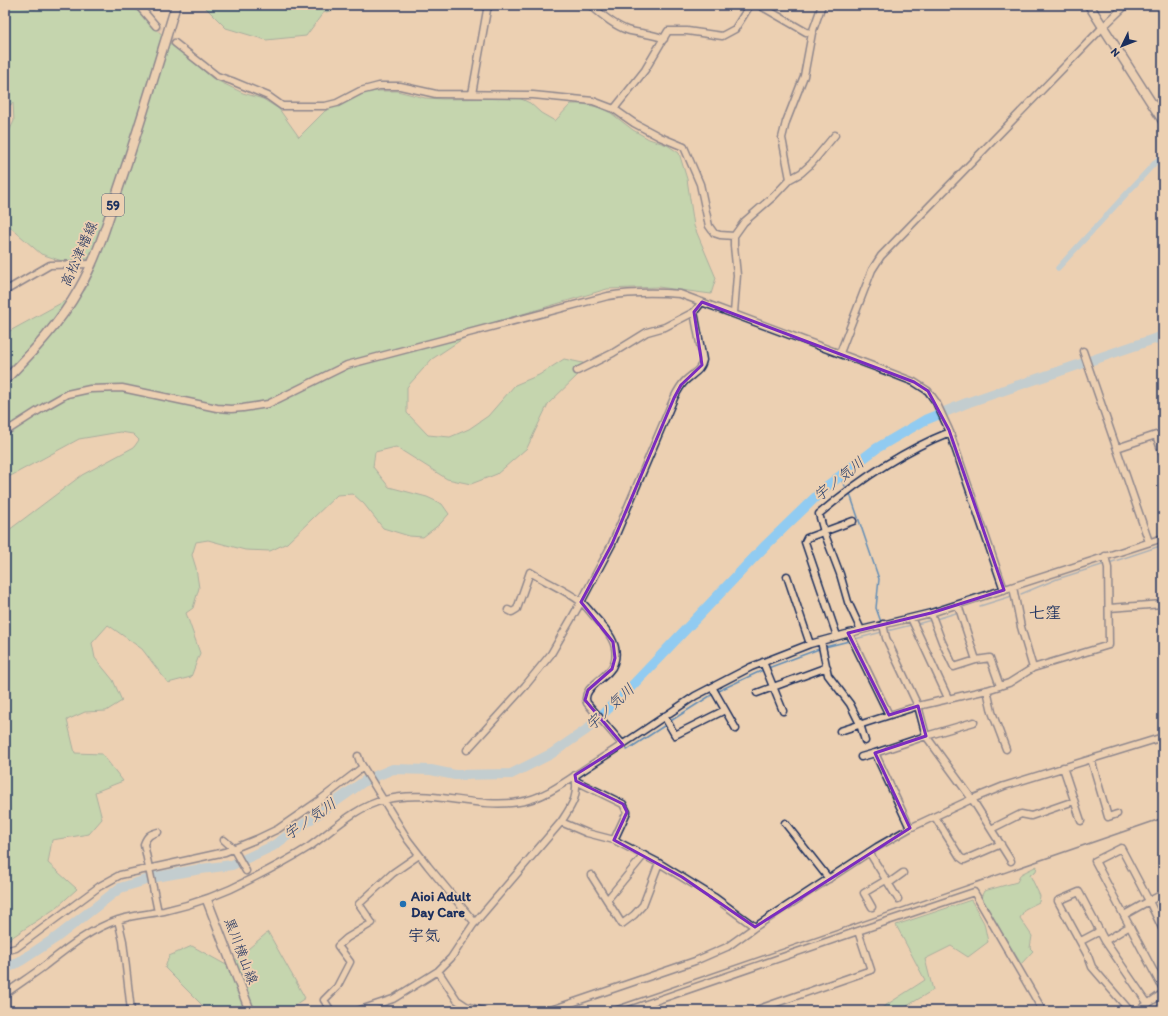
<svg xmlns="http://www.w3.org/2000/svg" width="1168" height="1016" viewBox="0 0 1168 1016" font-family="Itim,'Klee One',sans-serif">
	<rect width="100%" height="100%" fill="#ecd0b2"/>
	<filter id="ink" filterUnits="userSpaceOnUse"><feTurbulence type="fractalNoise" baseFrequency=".025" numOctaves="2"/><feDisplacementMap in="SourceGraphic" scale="8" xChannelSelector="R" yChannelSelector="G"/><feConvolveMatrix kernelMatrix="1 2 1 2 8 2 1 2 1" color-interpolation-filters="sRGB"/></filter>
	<g filter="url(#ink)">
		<path fill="#94dba9" stroke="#588584" d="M5 5H21L23 7 35 9 41 5H131L157 30 212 78 243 93 263 99 279 109 299 137 325 111 358 94 378 91H397L425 98 443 99 519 98 530 103 541 113 555 121 571 104H583L598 107 611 113 633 130 649 139 667 145 679 153 687 179 694 226 716 278 711 294 658 287 607 289 482 326 432 359 407 387V413L428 435 450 437 469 429 488 416 515 385 539 375 564 359 583 363 580 373 548 404 527 448 497 474 471 484 447 479 396 447 375 452 373 467 389 487 427 497 442 504 449 514 440 524 423 537 409 536 383 528 364 504 353 494 337 495 287 543 270 551 245 550 208 540 196 542 192 555 196 568 199 588 193 608 186 613 200 653 191 677 168 683 142 649 108 625 92 643 95 658 113 680 122 701 106 711 85 712 67 720 75 753 102 754 123 781 95 792 102 819 89 834 52 840 48 863 77 889 56 908 5 942V533L82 475 134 447 139 440 133 434 120 432 79 439 5 479V335L8 332 85 290 97 265 87 259 62 261 41 254 9 226 5 218V140L14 121 13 103 5 108Z
			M203 5H350L323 13 306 36 266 40 226 28Z
			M1037 866 1036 871 1030 875 1040 896 1039 902 1025 909 1020 918 1032 936 1030 948 1033 951 1021 964 981 897 984 891 1017 882 1021 874Z
			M971 900 984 923 988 942 968 957 951 946 925 959 933 990 899 1011H877L925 980 896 925Z
			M268 932 305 998 286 1011H208L165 968 169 956 192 946 228 966Z"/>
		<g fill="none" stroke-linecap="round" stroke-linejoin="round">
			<path stroke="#628db6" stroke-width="1.5" d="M840 477 845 486
				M850 494 879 579 876 608 881 622
				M1109 563 1163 545
				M1021 594 1057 579 1105 564
				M980 606 1012 596
				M936 619 956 613
				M917 624 931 620
				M887 631 911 625
				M855 639 882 632
				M825 647 849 641
				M768 668 819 649
				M718 691 763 670
				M669 722 713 694
				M627 750 667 724"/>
			<path stroke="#91cbf1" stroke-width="5.5" d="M1058 268 1163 154"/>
			<path stroke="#91cbf1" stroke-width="10" d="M5 966 9 967 22 960 57 937 120 888 156 877 201 869 232 865 273 846 366 780 393 769 431 770 455 775 511 774 551 754 586 730 630 688 766 545 827 486 877 448 925 420 969 402 1163 336"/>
			<path stroke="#c2b0a1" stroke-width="6" stroke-dasharray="6 3" stroke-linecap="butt" d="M156 26 175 43"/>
			<g stroke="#1b2f5e" stroke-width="9">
				<path id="minor" d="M138 5 156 26
					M590 5C601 14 613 25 627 30 639 34 652 33 664 39
					M759 5 806 32 812 33 822 5
					M175 43 217 76 232 81 268 96 282 106H325L337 103 360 91 379 86H400L436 94 533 95 593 101 614 109 645 70 668 31H687L722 36 735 29 750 5
					M472 94 487 10 490 5
					M614 109 634 123 660 137 684 147 700 184 709 226 714 233 720 235 734 236
					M790 179 782 138 786 122 804 76 812 33
					M5 291 50 265 91 264
					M734 313 737 275 734 246V236L744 222 774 196 790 179 801 173 811 164 835 135
					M1083 351 1149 542
					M840 353 872 270 881 256 1103 27 1126 5
					M577 371 613 353 647 332 665 327 694 312
					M5 432 44 407 67 394 90 389 122 388 217 408 231 409 243 408 268 404 347 365 608 296C632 292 655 292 680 294L878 368 914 382 928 391 936 402 949 430 1004 590
					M1117 448 1156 435 1163 455
					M787 576 810 644
					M1013 587 1021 627 1033 668
					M958 605 976 660
					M1109 608 1163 604
					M508 610 512 612 517 609 530 572C546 582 565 590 580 601 585 605 589 610 593 615 605 628 621 644 614 663 610 678 580 687 587 703L623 745
					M931 613 942 642 954 667 976 660 990 658 1000 686
					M911 618 948 698
					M883 624 886 638 918 706 926 736 972 799 1011 861
					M861 630 848 602 840 574 824 532 819 514C858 481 902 451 950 432
					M849 633 889 715
					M837 636 805 542 807 538 853 521
					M821 641 828 675 850 704 860 724 865 741
					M763 662 783 711
					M712 687 736 729
					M987 690 992 712 1006 749
					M757 693 827 667
					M664 716 675 735 725 710
					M840 731 918 706 987 690 1009 683 1033 668 1109 645 1108 568 1105 556
					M467 750 525 686 551 654 581 602 612 544 674 398C677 392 680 386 685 381 692 374 701 371 703 360L694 312 702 302
					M358 756 360 762 408 840 428 866 475 923
					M861 757 875 753
					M1091 759 1108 817 1117 814
					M1063 767 1081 821
					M576 781 623 804 627 812 614 840
					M935 817 960 857 964 860 1001 844
					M561 822 587 833 614 840 659 863 714 897 755 927
					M785 823 829 879
					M910 828 875 753 926 736 974 722
					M991 829 1021 814 1031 816 1074 801
					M158 832C150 834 147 836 144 844L158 912
					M224 840 233 848 246 871
					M869 852 898 899
					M591 875 622 924 634 915 643 905 659 863
					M889 883 903 873
					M1163 894 1149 901 1121 848 1095 861 1163 989
					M607 900 644 855
					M872 907 864 893 886 880
					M1124 915 1149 901 1163 930
					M118 920 123 941 131 1011
					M1081 941 1100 931
					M1105 941 1148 1004
					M5 951 16 948 100 886 120 875 225 852 257 839 278 829 320 800 363 767
					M5 952V996
					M438 971 457 1000 466 1006 483 1011
					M5 994C17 985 31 976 43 967 66 949 90 929 118 920 133 915 149 914 164 911 195 904 223 894 251 879 271 869 290 859 309 847 333 830 355 807 384 800 429 788 474 809 519 802 544 799 568 780 588 767 624 744 659 720 695 696L751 667 810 644 861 630 931 613 1163 538
					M331 1011 324 1000 337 987 350 962 338 946 347 938 372 923 359 904 393 873 419 855
					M357 1011 393 999 438 971 451 958 473 925 561 822C572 805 579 797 575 775
					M548 1011 695 961 727 947 755 927 877 847 910 828 972 799 1004 786 1163 737
					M626 1011 858 931 974 892 1043 1011
					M753 1011 871 970 858 931
					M1130 1011 1092 967 1088 956 1058 901 1079 892 1105 941 1130 926
					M1138 1011 1163 993"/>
			</g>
			<g stroke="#1b2f5e" stroke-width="11">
				<path id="major" d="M1089 5 1163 121
					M5 380C33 352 60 323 79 289 97 258 107 223 118 190 139 129 157 67 176 5
					M207 900 250 1011"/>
			</g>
			<use href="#minor" stroke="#ecd0b2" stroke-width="6"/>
			<use href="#major" stroke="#ecd0b2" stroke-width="8"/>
			<path stroke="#1b2f5e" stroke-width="1.5" d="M603 1011 1163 818"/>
		</g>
	</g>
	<path d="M0 0H1168V1016H0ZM702 302 914 382 928 391 949 430 1004 590 931 613 848 633 889 715 918 706 926 736 875 753 910 828 755 927 682 877 614 840 627 812 623 804 576 781 575 775 623 745 585 700 588 690 612 669 615 658 613 642 581 602 612 544 674 398 681 385 702 365 694 312Z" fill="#ecd0b2" fill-opacity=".55" fill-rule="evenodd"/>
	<path fill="none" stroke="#7b2cbf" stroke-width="3" stroke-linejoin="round" d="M702 302 914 382 928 391 949 430 1004 590 931 613 848 633 889 715 918 706 926 736 875 753 910 828 755 927 682 877 614 840 627 812 623 804 576 781 575 775 623 745 585 700 588 690 612 669 615 658 613 642 581 602 612 544 674 398 681 385 702 365 694 312Z"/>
	<circle fill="#1f6fb2" stroke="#ecd0b2" stroke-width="1.5" cx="403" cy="904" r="4"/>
	<g text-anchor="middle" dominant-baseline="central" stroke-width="4" stroke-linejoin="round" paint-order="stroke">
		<rect fill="#ecd0b2" stroke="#5a5f77" stroke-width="1" x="102" y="194" width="22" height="22" rx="3"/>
		<g font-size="13" font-weight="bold" fill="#1b2f5e">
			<text x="113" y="205">59</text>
		</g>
		<g font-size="14" fill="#1b2f5e" stroke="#ecd0b2">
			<text transform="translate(79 254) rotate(-66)">高松津幡線</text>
			<text transform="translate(241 951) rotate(69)">黒川横山線</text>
		</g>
		<g font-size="14" font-weight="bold" fill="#1b2f5e" stroke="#ecd0b2" text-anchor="start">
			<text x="411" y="896">Aioi Adult<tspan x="411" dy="16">Day Care</tspan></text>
		</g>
		<g font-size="15" font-style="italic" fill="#273f6d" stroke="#ecd0b2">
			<text transform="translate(839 479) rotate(-39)">宇ノ気川</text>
			<text transform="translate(610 707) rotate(-43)">宇ノ気川</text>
			<text transform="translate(310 819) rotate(-35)">宇ノ気川</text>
		</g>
		<g font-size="16" font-weight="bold" fill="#1b2f5e" stroke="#ecd0b2">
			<text x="1045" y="612">七窪</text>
			<text x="424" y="935">宇気</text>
		</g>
	</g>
	<rect width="1168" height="1016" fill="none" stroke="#ecd0b2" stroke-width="20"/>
	<rect x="10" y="10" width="1148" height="996" fill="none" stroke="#1b2f5e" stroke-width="1.5" filter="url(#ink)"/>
	<g transform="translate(1122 46) rotate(227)" stroke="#ecd0b2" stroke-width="3" paint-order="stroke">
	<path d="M0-3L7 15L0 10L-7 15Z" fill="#1b2f5e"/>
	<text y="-6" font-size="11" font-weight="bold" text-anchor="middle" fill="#1b2f5e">N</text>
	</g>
</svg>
